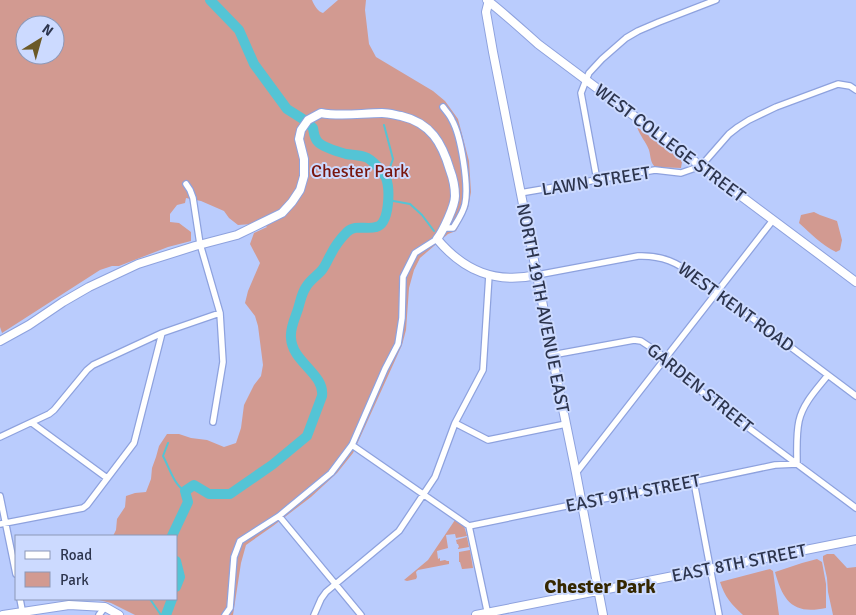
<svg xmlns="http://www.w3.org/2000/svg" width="856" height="615" viewBox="0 0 856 615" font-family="Signika,sans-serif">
	<rect width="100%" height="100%" fill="#baccfd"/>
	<path fill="#d29a91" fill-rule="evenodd" d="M0 0H312C314 5 318 12 323 13L338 0H366L365 10 369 44 376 57 433 91 445 101 458 119 469 161 471 192 468 208 456 231 448 234 420 258 414 270 409 288 406 330 402 345 353 453 337 473 311 497 273 526 246 545 241 563 233 615H135L111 603 95 599H176V536H113L116 530 117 519 125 507 126 496 135 493 146 492 151 479 152 468 156 457 159 446 167 434H179L191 438 207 440 224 447 236 443 241 428 244 405 254 385 261 376 263 365 258 326 255 316 245 303 248 291 260 263 250 244 254 233 267 227 260 220 252 224 238 225 229 218 224 211 201 201 186 198 185 203 177 205 170 214V222L179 223 191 232V241L168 247 119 266H112L100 270 2 333 0 327ZM25 25H55V55H25Z
		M637 127 680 159 682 162 681 168 655 167C650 162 651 157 649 150 646 142 640 136 637 127Z
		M814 212 820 215 837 221 842 240 840 250 836 252C822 245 810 233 799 223L801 215Z
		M455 520 464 526 467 536 456 538 455 534 446 535 448 548 437 551 438 559 440 558V561L445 560 447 561H449V564L418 570 416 572 417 577 416 579 407 581 404 580 428 560Z
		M467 537 469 547 458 549V548L459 547 458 544H457L456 540Z
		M470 550 473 568 463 569H462L460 562H459V552Z
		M827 554H834L847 568 856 567V615H833L828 592 827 578 823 560V556Z
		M817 559 822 562 826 584V608C793 615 783 601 775 572L802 563Z
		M770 569 773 571 779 615H743C731 604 725 597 720 582Z"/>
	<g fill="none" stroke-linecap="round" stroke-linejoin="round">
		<path stroke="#54c4d5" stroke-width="2" d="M384 125 393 159 386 178
			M388 200 410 204 422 215 434 231
			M168 443 163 456C169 467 174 485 185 491
			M150 599 161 615"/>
		<path stroke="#54c4d5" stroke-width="10" d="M172 536 188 502 185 491 194 485 209 494H230L272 465 307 436 322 396C325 374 292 362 291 338 290 329 294 320 297 312 300 304 301 294 306 287 310 280 317 276 322 270 326 265 328 259 331 254 335 246 341 238 347 232 356 224 366 230 376 227 390 224 390 189 386 178 383 172 372 159 365 157 359 155 352 155 346 154 339 152 323 147 318 142 314 138 314 133 313 128L306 121 287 109 254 64 239 30 210 0
			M176 561 180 577 176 587
			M166 615 172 599"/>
		<g stroke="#8ea2de" stroke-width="8">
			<path id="street" d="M443 107C446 111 450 115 452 120 461 136 469 185 465 204 463 213 458 220 453 228H444
				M597 180 581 93 586 80 589 73 602 59 626 38 638 31 659 22 716 0
				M186 184 190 190 193 198 200 244 220 313 223 362 213 422
				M520 193 655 170 681 173 701 166 729 134 738 127 749 120 776 107 838 84 850 86 856 90
				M537 275 638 256C663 255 677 263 696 276L856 396
				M552 355 634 340 641 341 662 355 664 361 672 369 746 426 856 508
				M32 423 107 478
				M455 423 488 440 566 424
				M0 437 49 414 54 410 87 370 93 365 162 333 220 313
				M352 445 469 526 488 615
				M576 473 773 220
				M694 482 719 615
				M0 496 16 574
				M279 516 361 615
				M0 524 83 508 87 505 134 443 162 333
				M469 526 581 503 694 482 775 465 797 464C797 450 796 435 799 421 803 403 817 389 828 375
				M20 599 23 615
				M99 615 105 607
				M225 615 230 608 234 557 240 541 279 516 331 473 352 445 385 369 398 344 402 318 403 277 415 253 437 239
				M314 615 321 599 326 592 399 531 435 477 455 423 483 370 489 275"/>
		</g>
		<g stroke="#8ea2de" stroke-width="10">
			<path id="secondary" d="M487 0C505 14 521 29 538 44L856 282
				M489 0 486 12 493 52 545 316 552 355 576 473 603 615
				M0 341 29 325 63 302 89 287 138 264 195 246 237 235 282 213 292 202 300 190 304 176V159L299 139 301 130 308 120 321 113C341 117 362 113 382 113 389 113 395 115 401 116 431 123 442 143 450 170 453 178 455 187 455 196 455 206 443 231 437 239 464 271 495 284 537 275
				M3 615 69 605 105 607 119 615
				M476 615 856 540"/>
		</g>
		<use href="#street" stroke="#fff" stroke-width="5.5"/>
		<use href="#secondary" stroke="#fff" stroke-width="8"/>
	</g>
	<g text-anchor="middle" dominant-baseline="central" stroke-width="4" stroke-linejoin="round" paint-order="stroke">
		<g font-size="18" fill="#2d354e" stroke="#ccdaff">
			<text transform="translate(670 143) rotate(37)">WEST COLLEGE STREET</text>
			<text transform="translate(596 181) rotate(-9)">LAWN STREET</text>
			<text transform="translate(736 307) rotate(36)">WEST KENT ROAD</text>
			<text transform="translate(543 308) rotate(79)">NORTH 19TH AVENUE EAST</text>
			<text transform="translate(700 388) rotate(39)">GARDEN STREET</text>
			<text transform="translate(633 493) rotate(-11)">EAST 9TH STREET</text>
			<text transform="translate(739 563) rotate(-11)">EAST 8TH STREET</text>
		</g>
		<g font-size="18" fill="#78160e" stroke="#ccdaff">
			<text x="360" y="171">Chester Park</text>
		</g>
		<g font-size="20" font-weight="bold" fill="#352700" stroke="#ccdaff">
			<text x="600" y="586">Chester Park</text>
		</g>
	</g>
	<rect x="15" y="535" width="162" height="65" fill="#ccdaff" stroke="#8c98b8"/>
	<rect x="25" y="551" width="25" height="8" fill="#ffffff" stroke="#8c98b8"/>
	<text x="60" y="560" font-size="15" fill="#2d354e">Road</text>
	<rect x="25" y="572" width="25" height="15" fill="#d29a91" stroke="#8c98b8"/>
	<text x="60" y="585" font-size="15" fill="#2d354e">Park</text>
	<g transform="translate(40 40) rotate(37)"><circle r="24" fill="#ccdaff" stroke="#8c98b8"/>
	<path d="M0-4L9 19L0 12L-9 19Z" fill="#6b5927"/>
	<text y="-8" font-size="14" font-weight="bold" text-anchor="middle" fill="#2d354e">N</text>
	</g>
</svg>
